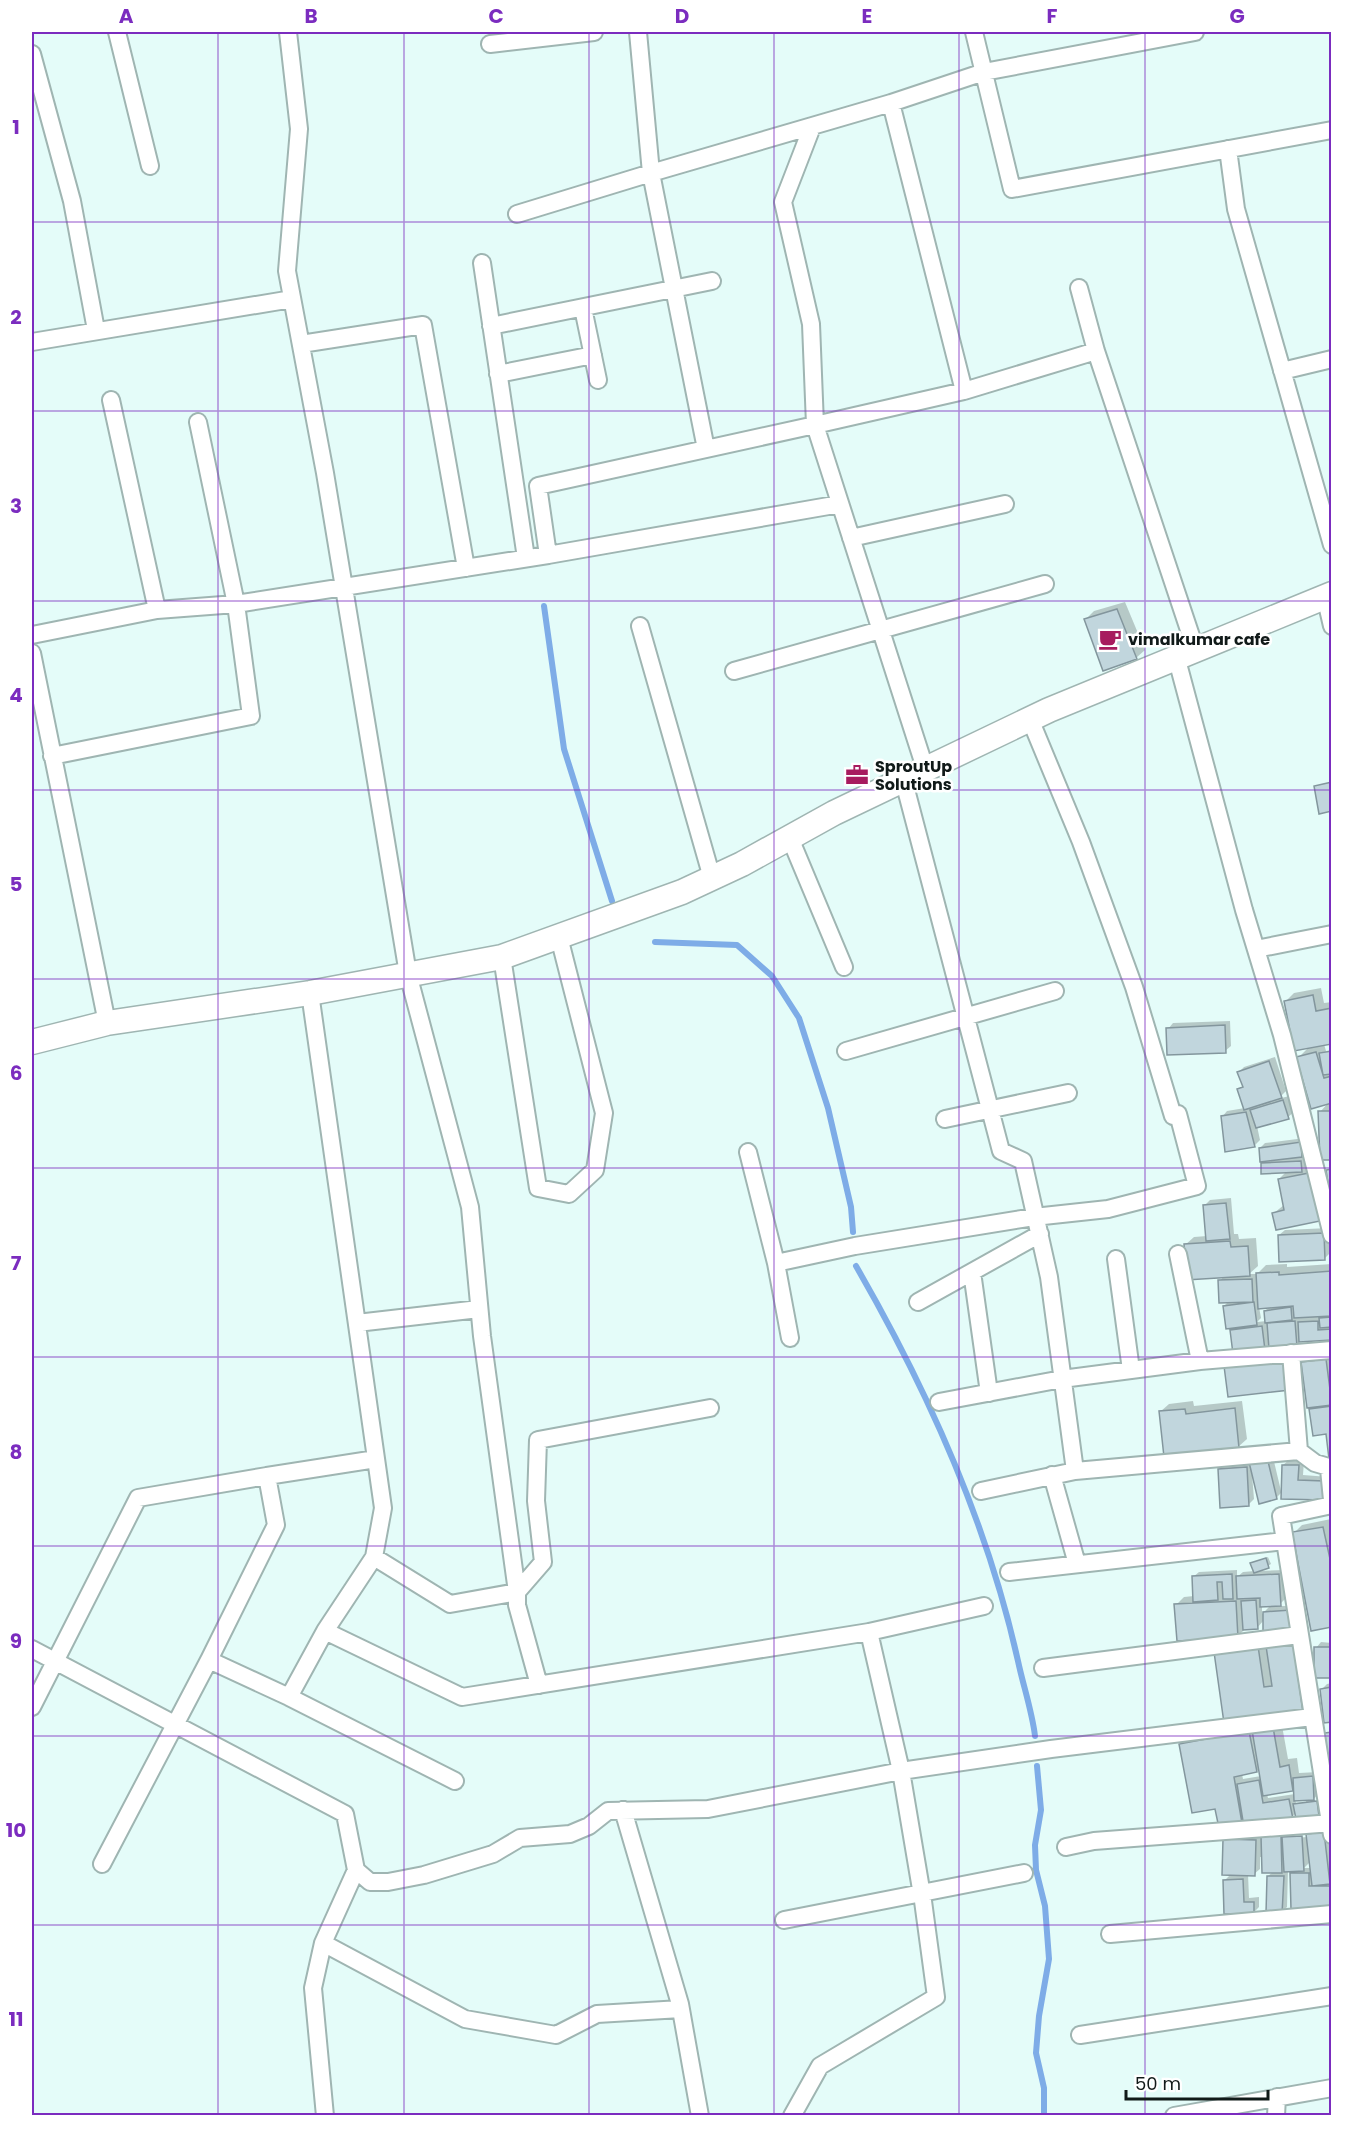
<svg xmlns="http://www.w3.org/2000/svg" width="1363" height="2147" viewBox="0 0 1363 2147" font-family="Poppins,sans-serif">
	<rect width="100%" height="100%" fill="#e4fcf9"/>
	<path fill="#0003" fill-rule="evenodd" d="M1125 602 1145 650 1136 658 1086 619 1094 611Z
		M1321 988 1324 1003 1332 1002V1043L1324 1044 1326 1051 1332 1050V1158L1320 1112 1329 1102 1298 1058 1309 1047 1286 1001 1294 993Z
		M1230 1021 1231 1046 1225 1051 1168 1029 1173 1023Z
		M1275 1057 1286 1091 1278 1099 1289 1096 1294 1112 1288 1117 1257 1126 1260 1140 1254 1146 1222 1117 1227 1111 1245 1108 1239 1089 1243 1085 1239 1072 1244 1067Z
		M1305 1138 1307 1150 1300 1157H1306L1322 1164 1319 1220 1274 1213 1284 1205 1279 1179 1287 1171 1263 1164 1266 1160 1260 1148 1265 1143Z
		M1231 1198 1234 1234H1238L1239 1239 1256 1238 1258 1266 1249 1274H1257L1266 1265 1287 1264V1267L1332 1264V1339L1302 1340 1296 1345 1270 1343 1265 1349 1232 1330 1236 1326 1224 1306 1229 1301 1220 1281 1224 1276 1185 1245 1194 1237 1207 1236 1204 1206 1210 1200ZM1270 1306 1265 1311 1267 1321 1257 1322 1261 1318 1259 1307Z
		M1329 1228 1330 1253 1324 1259 1279 1235 1285 1230Z
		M1331 1354 1332 1457 1327 1433 1311 1410 1315 1406 1303 1363 1308 1357Z
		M1193 1401 1194 1406 1242 1401 1247 1439 1238 1447 1160 1412 1169 1404Z
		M1272 1453 1281 1491 1283 1465 1289 1460 1304 1461 1303 1475 1329 1477 1328 1493 1282 1492 1276 1498 1252 1474 1254 1499 1248 1505 1219 1469 1225 1464Z
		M1331 1519 1332 1626 1294 1533 1302 1525Z
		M1268 1557 1271 1564 1259 1571 1284 1570 1285 1599 1278 1606H1296V1624L1264 1620 1257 1628H1246L1238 1636 1176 1605 1184 1597 1194 1596 1193 1577 1199 1572 1237 1570V1577L1243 1572 1255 1571 1252 1564ZM1271 1605 1262 1614V1606Z
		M1304 1631 1314 1699 1302 1710 1225 1721 1215 1652Z
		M1321 1642 1332 1643V1677L1316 1648Z
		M1332 1683V1720L1322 1689 1327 1684Z
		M1281 1720 1288 1759 1297 1758 1299 1773 1318 1772 1319 1793 1312 1801 1319 1800 1321 1812 1319 1814 1296 1813 1292 1817 1244 1819 1242 1822 1216 1807 1181 1744 1189 1736ZM1260 1768 1261 1776 1243 1779 1242 1774 1257 1771ZM1295 1787V1794L1268 1798 1267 1794 1292 1790ZM1306 1799V1802L1296 1803 1295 1800Z
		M1329 1827 1332 1850V1907L1291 1873 1295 1870H1288L1287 1907 1282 1912 1268 1876 1273 1872 1263 1857H1260V1869L1254 1874H1248L1249 1898 1259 1897V1907L1254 1912 1226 1913 1225 1880 1231 1874 1225 1840 1230 1834 1261 1835V1839L1268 1832 1286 1831V1836L1289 1832 1307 1831V1834L1287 1835V1838L1310 1837 1307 1834 1313 1829ZM1310 1862 1311 1868H1304Z"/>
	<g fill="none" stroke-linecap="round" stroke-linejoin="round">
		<path stroke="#7eace7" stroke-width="6" d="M544 606 564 749 612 901
			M655 942 737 945 772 976 799 1018 828 1108 851 1207 853 1232
			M856 1266C927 1389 987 1521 1018 1661 1023 1685 1032 1711 1035 1736
			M1037 1766 1041 1810 1035 1845 1036 1870 1045 1906 1049 1959 1039 2016 1036 2053 1044 2088V2116"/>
	</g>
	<path fill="#c1d6dd" stroke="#83969d" stroke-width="1.5" d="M1117 609 1137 659 1103 671 1084 619Z
		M1332 782V811L1319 814 1314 786Z
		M1313 995 1316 1011 1332 1008V1044L1294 1051 1284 1001Z
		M1225 1025 1226 1053 1167 1055 1166 1028Z
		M1332 1051V1074L1323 1075 1319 1053Z
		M1316 1052 1324 1078 1332 1076V1103L1311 1109 1296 1057Z
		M1269 1061 1282 1098 1244 1110 1237 1089 1243 1087 1237 1072Z
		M1283 1100 1289 1119 1256 1128 1250 1110Z
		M1318 1111H1332V1160H1320Z
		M1246 1112 1255 1147 1225 1152 1221 1116Z
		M1301 1142 1302 1157 1260 1162 1259 1148Z
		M1301 1161 1302 1172 1261 1174V1163Z
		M1332 1169V1197H1330L1326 1170Z
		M1314 1172 1316 1203 1320 1221 1276 1230 1272 1213 1284 1210 1278 1179Z
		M1226 1203 1230 1239 1206 1241 1203 1205Z
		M1324 1233 1325 1260 1279 1262 1278 1235Z
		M1230 1241 1231 1247 1248 1246 1250 1276 1186 1280 1184 1244Z
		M1332 1271V1316L1294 1318 1293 1306 1258 1309 1256 1273 1279 1272V1275Z
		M1252 1279 1253 1302 1219 1303 1218 1280Z
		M1254 1302 1257 1325 1226 1329 1223 1306Z
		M1291 1307 1292 1320 1265 1323 1264 1311Z
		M1332 1317V1327L1320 1328 1319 1318Z
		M1295 1321 1297 1347 1269 1349 1267 1323Z
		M1318 1321V1330L1332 1329V1340L1299 1342 1298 1322Z
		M1262 1326 1265 1350 1233 1354 1230 1330Z
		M1286 1358 1290 1390 1228 1397 1224 1366Z
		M1326 1359 1332 1405 1307 1408 1301 1362Z
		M1332 1406V1459H1329L1326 1434 1313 1436 1309 1409Z
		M1235 1408 1239 1448 1164 1457 1159 1411 1185 1409 1186 1414Z
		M1267 1457 1277 1499 1259 1504 1249 1462Z
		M1282 1465H1299L1298 1480 1324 1481V1500L1281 1499Z
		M1247 1467 1249 1506 1220 1508 1218 1469Z
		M1323 1527 1332 1568V1627L1311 1631 1292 1532Z
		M1266 1558 1269 1568 1254 1573 1250 1563Z
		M1232 1574 1233 1599H1223L1222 1582H1217L1218 1600 1193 1602 1192 1576Z
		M1279 1574 1281 1606 1260 1607V1598L1237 1599 1236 1576Z
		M1256 1600 1258 1629 1243 1630 1241 1601Z
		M1236 1601 1238 1638 1177 1641 1174 1604Z
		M1291 1610 1292 1631 1263 1632V1612Z
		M1293 1642 1303 1712 1224 1723 1214 1652 1258 1646 1264 1687 1272 1686 1266 1646Z
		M1314 1647H1332V1678H1314Z
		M1332 1687V1722L1324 1723 1320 1689Z
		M1273 1727 1280 1767 1289 1765 1293 1791 1263 1796 1252 1730Z
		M1249 1731 1257 1772 1234 1777 1242 1823 1219 1828 1215 1809 1192 1813 1179 1744Z
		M1332 1732V1760H1327L1325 1733Z
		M1313 1776 1314 1800 1294 1801 1293 1778Z
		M1259 1780 1263 1803 1289 1799 1293 1819 1244 1827 1237 1784Z
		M1317 1801 1319 1816 1296 1819 1293 1804Z
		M1324 1832 1330 1884 1312 1886 1306 1834Z
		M1261 1836H1281L1282 1873H1262Z
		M1302 1836 1304 1871 1284 1872 1282 1837Z
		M1223 1839 1256 1840 1255 1876 1222 1875Z
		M1290 1873H1309V1886H1332V1908L1291 1909Z
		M1267 1876H1284L1282 1914 1266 1913Z
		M1243 1879 1244 1902H1254V1914H1224L1223 1880Z"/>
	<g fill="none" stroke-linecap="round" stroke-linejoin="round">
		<g stroke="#9fb5b2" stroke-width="20">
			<path id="minor" d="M117 32 150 166
				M288 32 299 129 287 271 325 473 408 974 470 1207 482 1336 517 1592 450 1604 374 1557
				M974 32 1012 189 1332 130
				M490 44 594 32
				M32 54 72 201 96 330
				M1228 149 1236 209 1332 545
				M517 214 651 173 638 32
				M482 263 526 558
				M1079 288 1096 351 1195 648
				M583 308 598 380
				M491 326 712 281
				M32 342 292 299
				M301 344 423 325 466 568
				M1282 371 1332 359
				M498 374 593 355
				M964 391 1096 351
				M706 449 651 173 891 103
				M851 538 1005 504
				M548 555 840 504
				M1325 596 1332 626
				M157 610 236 604 548 555 538 486 815 425 811 324 783 202 812 127
				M640 626 712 878
				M32 635 157 610 111 400
				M32 653 107 1023
				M1176 656 1244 910 1282 1035 1332 1235
				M734 671 1045 584
				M52 756 251 716 236 604 198 422
				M925 768 815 425 964 391 891 103 984 72 1195 32
				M903 778 1001 1151 1023 1161 1049 1277 1075 1471
				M790 838 844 967
				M1256 949 1332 934
				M502 957 538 1188 569 1194 595 1170 604 1113 559 937
				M310 993 383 1508 374 1557 325 1631
				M846 1051 1055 991
				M945 1119 1068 1093
				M748 1152 776 1263 790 1338
				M1178 1254 1200 1361
				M1116 1259 1131 1370
				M776 1263 855 1246 1034 1217 1108 1209 1197 1186 1178 1114 1173 1116 1134 987 1081 842 1030 719
				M972 1272 989 1393
				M918 1302 1040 1234
				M357 1323 479 1309
				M1291 1353 1299 1451
				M939 1402 1062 1379 1200 1361 1332 1350
				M376 1459 267 1476 276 1525 209 1660 289 1697 325 1631 462 1697 869 1632 984 1606
				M1329 1469 1332 1500
				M1052 1475 1077 1564
				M981 1491 1075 1471 1299 1451 1315 1463 1332 1468
				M1332 1505 1281 1516 1332 1835
				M1009 1572 1284 1541
				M32 1649 345 1814 356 1870 370 1882H388L424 1875 493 1854 520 1838 570 1834 589 1826 608 1811 708 1809 901 1771 1051 1749 1312 1717
				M1043 1668 1299 1635
				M539 1685 517 1605V1592L543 1562 536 1501 538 1440 710 1408
				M289 1697 455 1781
				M32 1707 138 1498 267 1476
				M623 1810 680 2004 700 2116
				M1066 1847 1094 1841 1332 1823
				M102 1864 209 1660
				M784 1920 1024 1873
				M1110 1934 1332 1914
				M323 1943 465 2019 556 2035 597 2014 681 2009
				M1080 2035 1332 1996
				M325 2116 313 1988 323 1943 356 1870
				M792 2116 820 2066 936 1997 923 1901 901 1771 869 1632
				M1174 2116 1332 2088
				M1276 2116 1277 2097"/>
		</g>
		<g stroke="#9fb5b2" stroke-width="27">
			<path id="secondary" d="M32 1042 107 1023 310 993 502 957 682 892 742 864 834 813 1049 710 1332 594"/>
		</g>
		<use href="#minor" stroke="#fff" stroke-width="16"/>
		<use href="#secondary" stroke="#fff" stroke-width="24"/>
	</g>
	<path fill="none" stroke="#7b2cbf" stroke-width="1.5" stroke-opacity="0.55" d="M218 32V2116M404 32V2116M589 32V2116M774 32V2116M959 32V2116M1145 32V2116M32 222H1332M32 411H1332M32 601H1332M32 790H1332M32 979H1332M32 1168H1332M32 1357H1332M32 1546H1332M32 1736H1332M32 1925H1332"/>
	<defs>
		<g id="cafe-bare" transform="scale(1.8)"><path d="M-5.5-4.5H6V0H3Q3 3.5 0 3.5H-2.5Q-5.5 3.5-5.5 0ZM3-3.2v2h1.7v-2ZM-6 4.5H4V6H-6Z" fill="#a71c5f" stroke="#fff" stroke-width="2.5" paint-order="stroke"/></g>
		<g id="office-bare" transform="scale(1.8)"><path d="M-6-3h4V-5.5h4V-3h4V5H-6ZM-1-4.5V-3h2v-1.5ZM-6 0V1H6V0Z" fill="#a71c5f" stroke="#fff" stroke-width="2.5" paint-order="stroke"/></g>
	</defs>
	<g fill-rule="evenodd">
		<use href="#cafe-bare" x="1110" y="639"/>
		<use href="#office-bare" x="857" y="775"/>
	</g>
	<g text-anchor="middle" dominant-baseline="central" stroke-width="5" stroke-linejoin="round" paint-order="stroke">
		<g font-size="16" font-weight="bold" fill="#111a19" stroke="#fff" text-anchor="start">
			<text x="1128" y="639">vimalkumar cafe</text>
			<text x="875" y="766">SproutUp<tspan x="875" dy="18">Solutions</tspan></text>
		</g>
	</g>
	<rect width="1363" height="2147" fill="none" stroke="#ffffff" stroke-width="66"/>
	<path d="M1126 2090v9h142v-9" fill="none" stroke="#111a19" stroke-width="3"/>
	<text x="1135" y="2090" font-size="18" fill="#111a19" stroke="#ffffff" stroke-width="4.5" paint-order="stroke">50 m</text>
	<rect x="33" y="33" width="1297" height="2081" fill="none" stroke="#7b2cbf" stroke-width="2"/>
	<g font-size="20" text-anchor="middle" font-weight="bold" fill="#7b2cbf">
		<text x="126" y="23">A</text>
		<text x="311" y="23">B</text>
		<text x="496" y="23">C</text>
		<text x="682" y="23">D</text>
		<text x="867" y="23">E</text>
		<text x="1052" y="23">F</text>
		<text x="1237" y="23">G</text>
		<text x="16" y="134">1</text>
		<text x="16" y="324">2</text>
		<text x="16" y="513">3</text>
		<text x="16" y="702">4</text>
		<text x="16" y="891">5</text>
		<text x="16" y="1080">6</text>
		<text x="16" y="1270">7</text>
		<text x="16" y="1459">8</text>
		<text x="16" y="1648">9</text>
		<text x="16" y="1837">10</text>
		<text x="16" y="2026">11</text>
	</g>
</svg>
